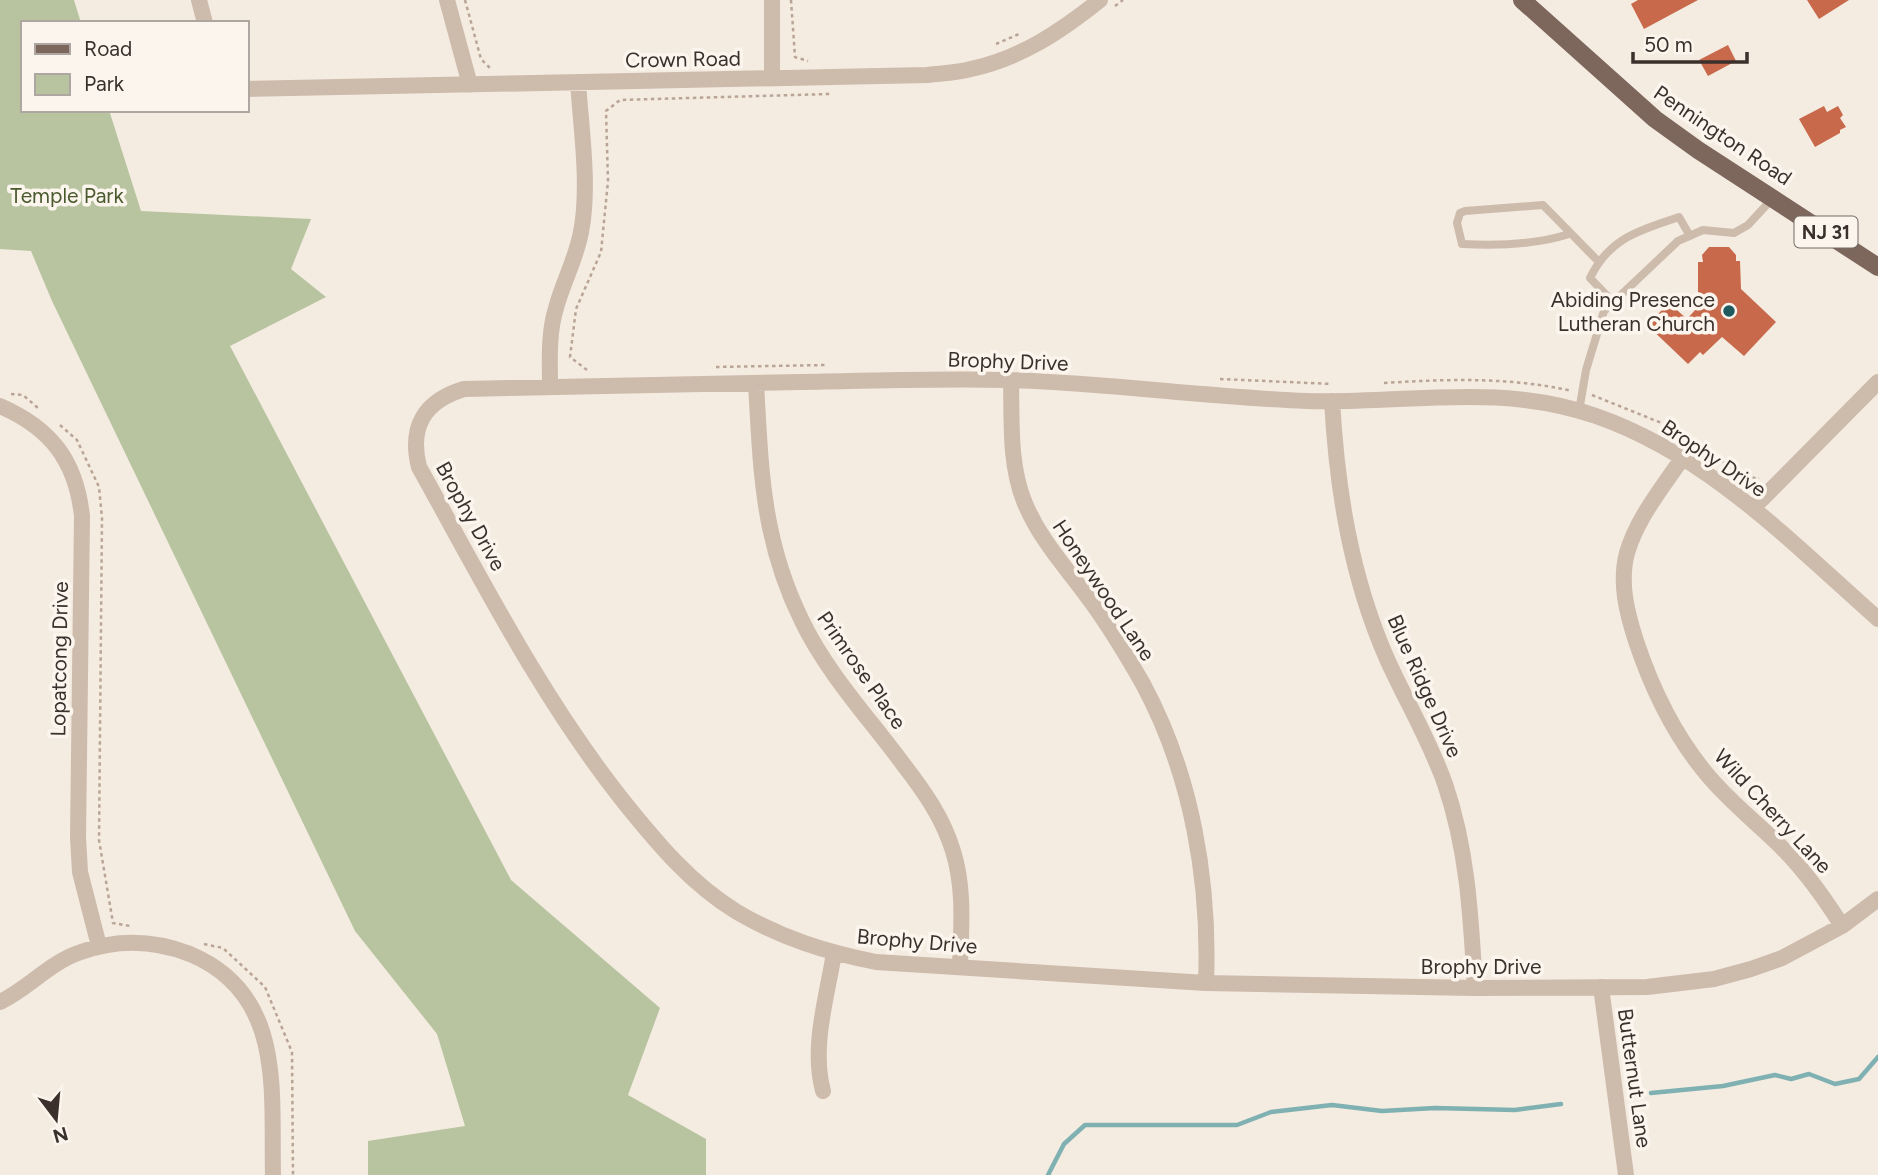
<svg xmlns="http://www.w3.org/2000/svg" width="1878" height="1175" viewBox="0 0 1878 1175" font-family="Figtree,sans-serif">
	<rect width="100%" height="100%" fill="#f4ebe1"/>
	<path fill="#b8c4a0" d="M0 0H74L81 23H23V110H109L141 211 311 219 291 269 326 297 230 346 511 880 660 1008 628 1095 706 1139V1175H368V1141L465 1126 437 1034 355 931 52 301 31 251 0 249Z"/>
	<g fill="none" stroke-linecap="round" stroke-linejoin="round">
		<path stroke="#7fb0b2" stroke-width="4.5" d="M1651 1093 1723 1086 1775 1075 1791 1079 1809 1074 1835 1084 1859 1079 1878 1057
			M1048 1175 1064 1144 1085 1125H1237L1271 1112 1332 1105 1382 1111 1435 1108 1515 1110 1561 1104"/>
	</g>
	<path fill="#c8694b" d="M1638 0H1698L1644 29 1631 4Z
		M1807 0H1849L1819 19Z
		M1728 45 1736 61 1708 76 1699 60Z
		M1824 106 1827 112 1838 106 1843 115 1840 118 1846 127 1840 130V133L1815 147 1799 119Z
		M1709 247H1729L1736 255V261H1740L1741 289 1776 322 1744 356 1722 337 1703 355 1700 352 1688 364 1647 325 1669 303 1687 319 1706 298 1698 292V262H1703L1702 255Z"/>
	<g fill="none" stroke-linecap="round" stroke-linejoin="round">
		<path stroke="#b9a596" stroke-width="2.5" stroke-dasharray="3.5 3.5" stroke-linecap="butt" d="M465 0 481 59 490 68
			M791 0 795 57 808 61
			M1115 6 1123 0
			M996 44 1019 34
			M716 367 825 365
			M587 370 570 357 576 309 601 252 608 181 606 111 620 100 830 94
			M1220 379 1332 384
			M1384 383C1448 379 1510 377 1572 391
			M11 394 23 395 38 408
			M1592 395 1664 424 1714 454 1736 473 1758 479 1759 478
			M60 425 77 440 99 487 102 518 99 840 113 923 130 926
			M204 944 223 948 265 987 292 1052 293 1175"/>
		<path stroke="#cdbbac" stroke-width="8" d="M1569 234C1535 245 1498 246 1462 244L1457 223 1460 213 1465 211 1543 205 1598 261
			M1614 303 1590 278C1610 237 1639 231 1679 217L1690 236
			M1579 411 1586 370 1604 311 1678 241 1703 230 1734 233 1748 225 1773 198"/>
		<path stroke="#cdbbac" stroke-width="16" d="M199 0 205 23
			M447 0 470 85
			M772 0V78
			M247 89 927 75C941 73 957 73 971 69 1021 58 1060 32 1100 0
			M1011 380C1012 421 1009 463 1024 501 1040 541 1068 569 1092 603 1111 629 1127 656 1143 684 1192 775 1210 881 1206 983
			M756 383C761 471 762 540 802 621 827 673 869 718 903 764 924 791 943 818 953 851 965 889 961 929 960 967
			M550 387C550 361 548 334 556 308 563 282 576 259 581 232 590 186 581 129 578 82
			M1332 401C1337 490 1351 577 1387 659 1406 701 1430 741 1445 784 1468 851 1471 919 1475 988
			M0 406C51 428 76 461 82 516L78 838 80 872 99 946
			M1683 457C1663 487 1637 518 1627 553 1619 583 1627 613 1636 641 1652 689 1673 733 1705 772 1725 797 1750 817 1773 839 1801 865 1822 894 1842 926
			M1753 508 1878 382
			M1878 619C1791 542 1708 455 1596 416 1498 382 1406 404 1307 401 1207 397 1108 383 1009 380 939 378 870 381 800 382 688 385 576 387 464 389 424 401 409 427 419 467 483 582 542 699 624 802 657 843 691 884 737 912 781 938 826 952 876 962L1206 983 1475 988 1647 987 1714 979 1751 969 1782 958 1842 926 1878 899
			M1601 987 1626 1175
			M0 1002C29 988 50 962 81 952 117 939 154 940 190 954 285 994 271 1090 273 1175
			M823 1091C811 1047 827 997 834 953"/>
		<path stroke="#7d675c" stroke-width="18" d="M1522 0 1655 119 1698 150 1878 267"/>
	</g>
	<circle fill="#1f5a5e" stroke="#fbf5ee" stroke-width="2.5" cx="1729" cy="311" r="7"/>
	<g text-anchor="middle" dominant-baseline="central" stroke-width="7" stroke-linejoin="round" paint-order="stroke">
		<rect fill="#fbf5ee" stroke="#756b66" stroke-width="2" x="1794.5" y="216.5" width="63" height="31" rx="5"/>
		<g font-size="19" font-weight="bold" fill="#3b302b">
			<text x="1826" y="232">NJ 31</text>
		</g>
		<g font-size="21" fill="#3b302b" stroke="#fbf5ee">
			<text transform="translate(683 59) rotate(-1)">Crown Road</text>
			<text transform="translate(1723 135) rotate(34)">Pennington Road</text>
			<text transform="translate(1008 361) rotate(2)">Brophy Drive</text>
			<text transform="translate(1714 458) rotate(34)">Brophy Drive</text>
			<text transform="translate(471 516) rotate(61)">Brophy Drive</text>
			<text transform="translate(1104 590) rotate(56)">Honeywood Lane</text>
			<text transform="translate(59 659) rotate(-89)">Lopatcong Drive</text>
			<text transform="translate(862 670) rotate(55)">Primrose Place</text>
			<text transform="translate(1425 686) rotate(66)">Blue Ridge Drive</text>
			<text transform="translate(1773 811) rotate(47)">Wild Cherry Lane</text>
			<text transform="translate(917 941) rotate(5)">Brophy Drive</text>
			<text x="1481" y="966">Brophy Drive</text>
			<text transform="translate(1635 1078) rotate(82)">Butternut Lane</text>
		</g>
		<g font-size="21" fill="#4a5a2e" stroke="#fbf5ee">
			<text x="67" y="195">Temple Park</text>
		</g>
		<g font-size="21" fill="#3b302b" stroke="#fbf5ee" text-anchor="end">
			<text x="1715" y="299">Abiding Presence<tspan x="1715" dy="24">Lutheran Church</tspan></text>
		</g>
	</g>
	<rect x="21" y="21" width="228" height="91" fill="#fbf5ee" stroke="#aea6a0" stroke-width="2"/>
	<rect x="35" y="44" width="35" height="10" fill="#7d675c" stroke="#aea6a0" stroke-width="2"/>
	<text x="84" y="56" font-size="21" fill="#3b302b">Road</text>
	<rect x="35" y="74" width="35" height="21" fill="#b8c4a0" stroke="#aea6a0" stroke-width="2"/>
	<text x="84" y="91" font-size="21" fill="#3b302b">Park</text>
	<g transform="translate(56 1119) rotate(164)" stroke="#fbf5ee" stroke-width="5" paint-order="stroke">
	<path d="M0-5L12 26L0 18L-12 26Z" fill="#3b302b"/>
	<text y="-10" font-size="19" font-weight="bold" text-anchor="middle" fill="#3b302b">N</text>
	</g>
	<path d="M1633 52v10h114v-10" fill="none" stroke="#3b302b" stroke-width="3.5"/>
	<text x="1644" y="52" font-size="21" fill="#3b302b" stroke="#fbf5ee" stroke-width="5" paint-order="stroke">50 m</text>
</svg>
